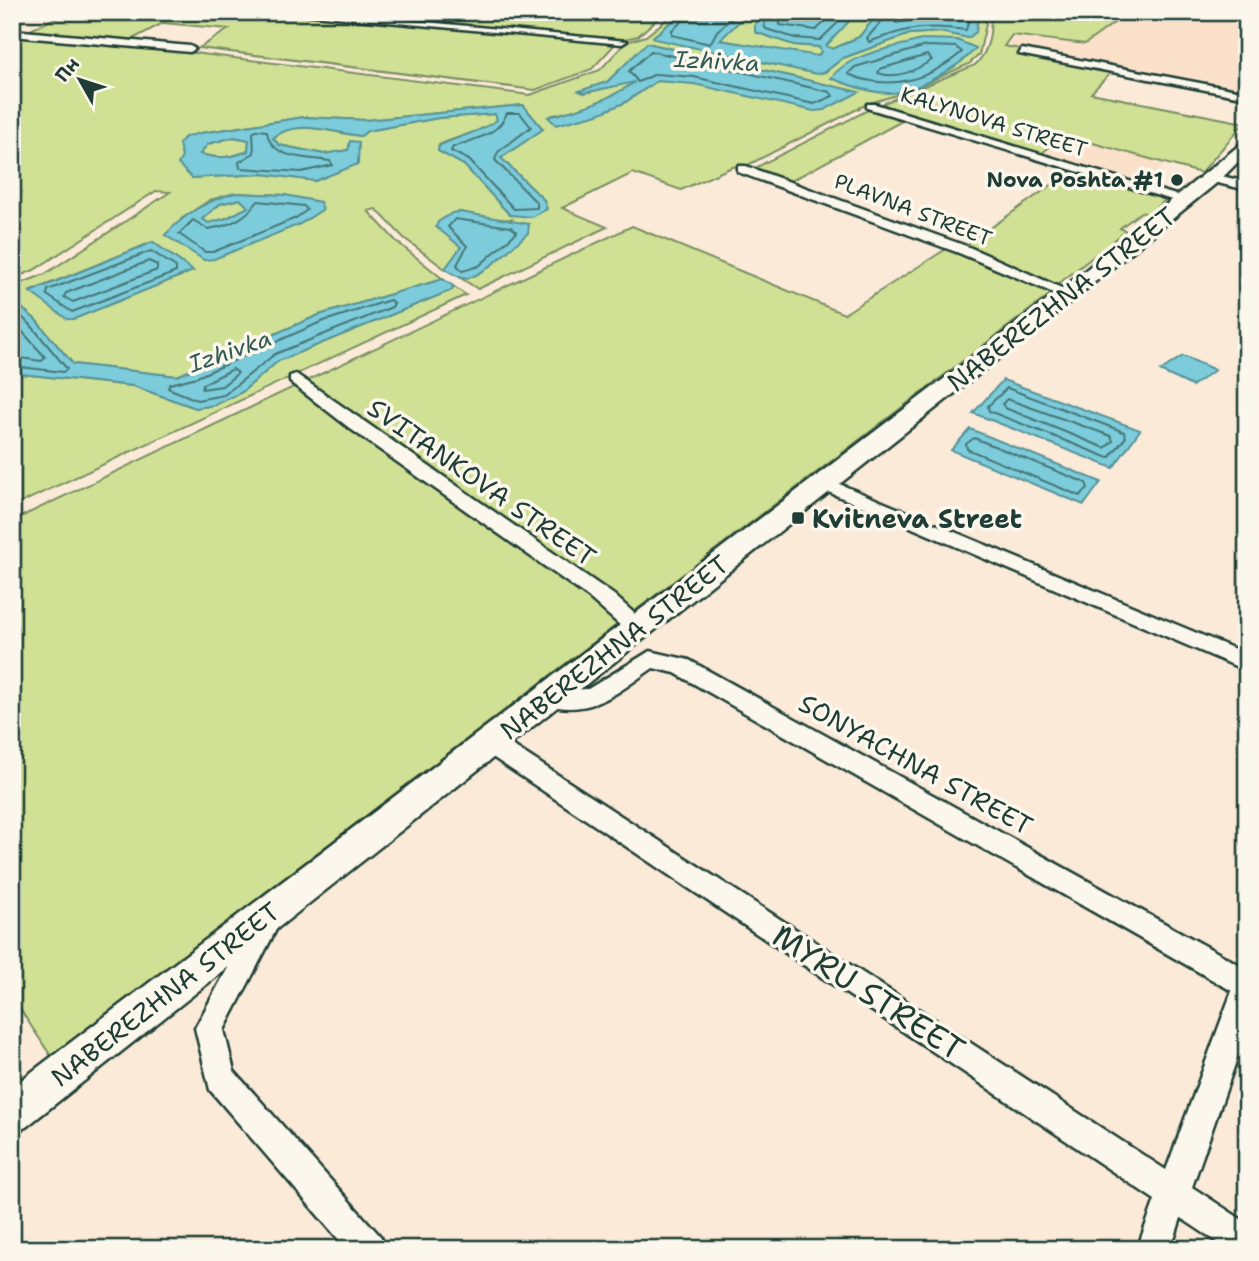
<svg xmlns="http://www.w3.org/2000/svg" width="1259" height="1261" viewBox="0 0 1259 1261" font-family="'Shantell Sans',sans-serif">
	<rect width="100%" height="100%" fill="#fbead8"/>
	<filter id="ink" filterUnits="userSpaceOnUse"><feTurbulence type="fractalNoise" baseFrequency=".0143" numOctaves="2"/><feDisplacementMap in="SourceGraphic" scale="14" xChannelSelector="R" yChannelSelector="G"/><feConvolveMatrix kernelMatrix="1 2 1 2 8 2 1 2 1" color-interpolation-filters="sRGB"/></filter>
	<g filter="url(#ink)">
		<path fill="#fbe1ca" d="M1129 12H1247V92L1003 46 1011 35 1085 44Z
			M1064 135 1168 163 1144 185 1041 154Z"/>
		<path fill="#d0e094" stroke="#788e64" stroke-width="2" fill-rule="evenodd" d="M38 12H269L617 42 592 69 535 90 199 48 229 29 163 23 129 41 26 32 62 15Z
			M306 12H665L638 36 620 40Z
			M676 12H683L654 36 825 72 843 58 910 34 940 32 968 38 976 32 978 12H984L986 24 979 55 969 64 906 92 867 104 746 166 732 167 681 190 633 173 562 208 607 227 478 289 459 277 468 279 512 219 495 220 460 212 461 247 445 269 404 238 376 209 368 211 396 241 443 279 319 315 177 376 73 364 35 319 12 300V287L45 274 170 192 156 191 34 270 12 279V40L18 37 186 52 530 95 600 70 626 42 646 36ZM647 43 858 92 657 81 624 103 549 116C583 109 609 100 638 80L585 93 580 91 607 82ZM523 105 543 129 501 158 544 200 510 215 464 165 438 151 439 145C458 136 480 133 497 120L496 114 439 118 367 131 361 136C333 133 296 118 273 138L279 145 324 154 348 150 315 181 263 174 192 178 182 157 201 133 304 117 366 120ZM235 193 285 195 204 260 181 219 210 200ZM153 242 193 271 74 319 31 291Z
			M749 12H766L755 24V32L794 45 819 47 821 52 818 57 719 40Z
			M990 12H1129L1085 44 1012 35 1004 46 1117 66 1091 93 1244 123 1201 173 1064 135 1041 154 877 106 975 65C989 52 992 32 990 12Z
			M864 13 878 14 859 37 833 49 825 46 852 18Z
			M868 110 904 120 789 182 753 169Z
			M234 137 249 140 248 151C231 158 218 159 200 154L208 144Z
			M1073 170 1167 199 1148 214 1141 212 1120 228 1126 231 1057 285 966 245Z
			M240 199 249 207 227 218 209 223 202 219 220 204Z
			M632 226 844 314 946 249 1052 293 51 1056 12 997V521Z
			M453 286 466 295 12 507V373L133 386 196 408 215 405 242 392 278 361 452 290Z"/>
		<path fill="#7dccdb" stroke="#579398" stroke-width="2" fill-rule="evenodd" d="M683 12H749L720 40 818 56 821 52 819 47 794 45 755 32V24L766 12H837L849 15 851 12H978L976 32 968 38 940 32 910 34 843 58 825 72 817 74 655 39 653 37ZM864 13 877 15 859 37 833 49 826 46 852 18Z
			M925 39 957 40 976 48C961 66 914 93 890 93 872 93 848 85 831 78 850 52 896 48 925 39Z
			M647 43 859 92 824 110 814 111 694 84 657 81 624 103 598 114 556 125 548 117C581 109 607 101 635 82L584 93 579 91 607 82Z
			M523 105 543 129 501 158 544 200 547 209 532 217 510 215 464 165 438 151 439 146C458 136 480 133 497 120L495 114 439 118 367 131 361 136C334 133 296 118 273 138L279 145 324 154 348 150 350 141 359 142 358 164 315 181 263 174 192 178 178 164 182 157 179 144 185 137 201 133 304 117 366 120ZM234 137 249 140 248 151C231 158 218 159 200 154L208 144Z
			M235 193 285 195 320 202 323 209 300 224 214 259 204 260 165 235C186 213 206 201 235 193ZM240 199 248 207 227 218 209 223 202 219 220 204Z
			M460 212 529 224 528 233C515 244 481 279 465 278 458 278 451 273 445 269L461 247 436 227 438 222 452 213Z
			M153 242 193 271 74 319H67L30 292Z
			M443 279 453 286 452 290 278 361 242 392 215 405 196 408 133 386 12 373V300L35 319 73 364 177 376 319 315Z
			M1183 356 1215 370 1192 386 1160 371Z
			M1003 380 1140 430 1113 468 973 413Z
			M970 429 1101 482 1084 505 951 450Z"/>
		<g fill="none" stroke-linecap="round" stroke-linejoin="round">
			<path stroke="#457677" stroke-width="2" d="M687 12 685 19 672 30V35L710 44 717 31 739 12
				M770 12 764 25 766 29 795 38 820 40 849 12
				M779 12 780 25 816 30 836 12
				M883 12 881 22 867 38 869 42C906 28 926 24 966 30L971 12
				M892 12 896 23 927 18 959 20 962 12
				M926 46 956 47 962 52C929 80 889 92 848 74L855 67Z
				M651 51 830 92 833 96 814 104 694 77 656 74 638 82 629 71Z
				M927 55 932 60C916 70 897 80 878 73L880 69Z
				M507 113H520L531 127 498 152 495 160 537 203V208L514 209 469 160 451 151 453 147C474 139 498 136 507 113Z
				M256 130 267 131C270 160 307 157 330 161L333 165 301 172 240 168 239 162 254 153 253 133Z
				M258 201 304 206 307 210 296 218 213 252H205L179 234 193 220 208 229C229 226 245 219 258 201Z
				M455 219 511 227 517 232 479 266 462 271 457 265 467 246 448 227Z
				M151 251 176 267V272L72 312 47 295 48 290Z
				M149 261 157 265V270L73 302 64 297 66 293Z
				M390 300 394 303 392 307 275 354 224 395 197 400 168 388 170 384 197 377 321 322Z
				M12 309 30 324 67 369 63 372 12 366
				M12 320 45 357 42 361 12 357
				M233 369 238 373 222 386 202 389 203 384Z
				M1007 388 1124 432 1126 437 1109 458 989 411 988 406Z
				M1007 399 1111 436 1113 441 1105 448 1005 408 1002 404Z
				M974 438 1086 483 1088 488 1080 496 967 449 966 444Z"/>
			<g stroke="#1f3d34" stroke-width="5">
				<path id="minor" d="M281 12H319L627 41 622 44Z
					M12 30 190 46 195 49 190 52 12 36Z
					M1022 49 1247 92V98L1019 54Z
					M867 104H875L1192 200 1182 203 867 108Z
					M738 166H746L969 247 1075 294 1068 298 1063 297 959 253 738 172Z
					M1213 174 1247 182V190L1209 181V175Z
					M296 374 614 595 645 623 648 629 645 635H631L588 597 352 430 290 382V376Z
					M825 478 1247 654V671L819 488 816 484 819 480Z
					M650 651 689 660 1247 969V1030L1192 1187 1247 1223V1249H1228L1181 1218 1171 1249H1137L1155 1200 482 750 478 743 482 736 490 733 498 736 1166 1170 1232 991 675 673 653 668C617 693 589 719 542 703L539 697 542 691 588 689Z
					M266 911 275 915 279 924 224 1030 234 1071 381 1237 385 1249H347L210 1090 195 1028 257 915Z"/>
			</g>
			<g stroke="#1f3d34" stroke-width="5">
				<path id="tertiary" d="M1247 139V153L1219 181 1075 298 26 1127 12 1133V1087L1061 290Z"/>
			</g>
			<use href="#minor" fill="#fbf7ec" fill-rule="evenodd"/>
			<use href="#tertiary" fill="#fbf7ec" fill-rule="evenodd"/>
		</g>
	</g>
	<g fill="#1f3d34" stroke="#fbf7ec" stroke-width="2.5">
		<circle cx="1177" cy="180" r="7"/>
		<rect x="791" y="511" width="14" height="14" rx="3.5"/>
	</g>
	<g text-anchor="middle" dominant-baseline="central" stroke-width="7" stroke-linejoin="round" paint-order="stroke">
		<g font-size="21" fill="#1f3d34" stroke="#fbf7ec">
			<text transform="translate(994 122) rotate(17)">KALYNOVA STREET</text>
			<text transform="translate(913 210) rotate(21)">PLAVNA STREET</text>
		</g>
		<g font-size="21" font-weight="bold" fill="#1f3d34" stroke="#fbf7ec" text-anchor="end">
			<text x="1163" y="180">Nova Poshta #1</text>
		</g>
		<g font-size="23" font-style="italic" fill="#325a55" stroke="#fbf7ec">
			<text transform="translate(717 61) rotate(3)">Izhivka</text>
			<text transform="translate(230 351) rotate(-19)">Izhivka</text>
		</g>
		<g font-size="26" fill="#1f3d34" stroke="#fbf7ec">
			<text transform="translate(1061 299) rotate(-38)">NABEREZHNA STREET</text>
			<text transform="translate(482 482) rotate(35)">SVITANKOVA STREET</text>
			<text transform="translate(614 647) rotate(-38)">NABEREZHNA STREET</text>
			<text transform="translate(916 764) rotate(29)">SONYACHNA STREET</text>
			<text transform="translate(165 994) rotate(-38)">NABEREZHNA STREET</text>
		</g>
		<g font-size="26" font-weight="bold" fill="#1f3d34" stroke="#fbf7ec" text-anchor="start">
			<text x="812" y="518">Kvitneva Street</text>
		</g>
		<g font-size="32" fill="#1f3d34" stroke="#fbf7ec">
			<text transform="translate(869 992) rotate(33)">MYRU STREET</text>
		</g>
	</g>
	<rect width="1259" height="1261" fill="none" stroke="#fbf7ec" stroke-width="42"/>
	<rect x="21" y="21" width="1217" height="1219" fill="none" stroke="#1f3d34" stroke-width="2.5" filter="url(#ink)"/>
	<g transform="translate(80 80) rotate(309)" stroke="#fbf7ec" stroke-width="5" paint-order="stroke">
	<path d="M0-5L12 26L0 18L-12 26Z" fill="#1f3d34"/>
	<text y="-10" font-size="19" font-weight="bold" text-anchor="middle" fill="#1f3d34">Пн</text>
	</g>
</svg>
